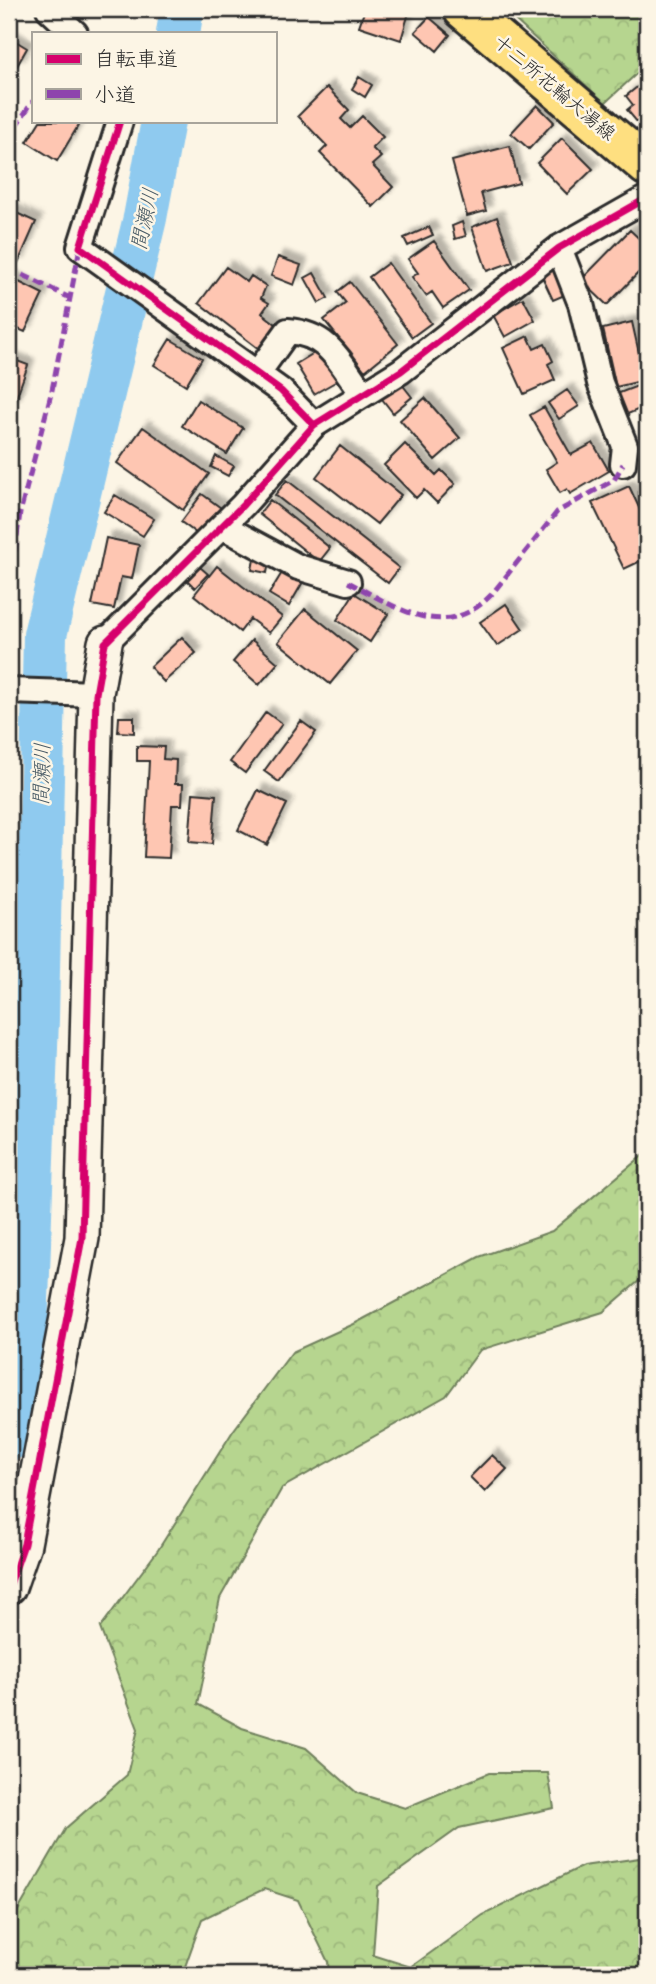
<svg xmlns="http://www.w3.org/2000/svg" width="656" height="1984" viewBox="0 0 656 1984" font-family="'Patrick Hand','Klee One',sans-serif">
	<defs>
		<pattern id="forest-crowns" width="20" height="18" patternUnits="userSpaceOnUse" patternTransform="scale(1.75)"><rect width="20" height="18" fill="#b6d58f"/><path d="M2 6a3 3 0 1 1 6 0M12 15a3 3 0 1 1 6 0" fill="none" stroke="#9db77c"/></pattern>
		<filter id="shadow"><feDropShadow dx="6" dy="-6" stdDeviation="2" flood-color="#0004"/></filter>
	</defs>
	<rect width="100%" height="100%" fill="#fcf5e5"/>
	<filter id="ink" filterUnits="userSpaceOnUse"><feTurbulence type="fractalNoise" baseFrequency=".0143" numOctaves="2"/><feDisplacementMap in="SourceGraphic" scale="14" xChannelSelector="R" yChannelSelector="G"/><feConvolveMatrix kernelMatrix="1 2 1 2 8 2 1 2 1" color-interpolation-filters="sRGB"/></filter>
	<g filter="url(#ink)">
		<path fill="url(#forest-crowns)" stroke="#70805d" stroke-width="2" d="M503 9H647V64L605 103Z
			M647 1152V1274L603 1312 480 1350 446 1396 282 1488 220 1598 198 1704 242 1728 306 1748 357 1793 405 1808 489 1773H548L554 1808 459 1828 378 1886 373 1955 411 1967 483 1915 583 1866 647 1857V1975H329L328 1962 298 1900 264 1889 202 1919 182 1975H9V1926L66 1828 127 1775 138 1729 100 1628 158 1550 233 1431 292 1352 354 1324 479 1257 552 1231Z"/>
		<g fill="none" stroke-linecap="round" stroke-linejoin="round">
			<path stroke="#8fcaef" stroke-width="44" d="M178 33 182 9
				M9 1439 24 1385 37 1019 45 635 145 218 163 121"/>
		</g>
		<path fill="#fec6b2" stroke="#2b2b2b" stroke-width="2" filter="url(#shadow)" d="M365 9H410L401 40 359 26Z
			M429 17 450 35 437 51 415 32Z
			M9 37 27 48 17 66 9 61Z
			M359 77 372 85 365 97 352 89Z
			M647 79V124L643 118 637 122 627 110 633 105 626 96Z
			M327 87 349 110 341 119 350 128 362 116 383 137 372 148 381 157 372 165 393 187 373 207 320 153 327 146 298 116Z
			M537 105 554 122 529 149 511 133Z
			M40 121H81L57 161 27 142Z
			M562 138 593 169 567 194 537 163Z
			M510 146 519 183 481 193 486 211 467 216 452 161Z
			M10 210 36 222 18 263 9 259Z
			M497 217 513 262 487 271 472 227Z
			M462 222 466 236 455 239 452 226Z
			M429 227 433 235 408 246 404 238Z
			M630 230 647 246V264L607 305 581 280Z
			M434 241 469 290 443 308 432 292 426 296 412 277 418 273 408 259Z
			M278 257 301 265 294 285 271 276Z
			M388 263 431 323 412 337 369 277Z
			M553 264 567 294 553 300 539 270Z
			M226 267 247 282 251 276 266 286 261 298 269 303 262 313 277 325 259 349 199 303Z
			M314 273 328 298 319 303 305 278Z
			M9 277 43 294 25 332 9 325Z
			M350 282 398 344 365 371 324 320 346 303 337 292Z
			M523 298 535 320 505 337 493 315Z
			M632 322 645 380 616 387 603 329Z
			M528 336 534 349 545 344 553 361 548 364 555 380 524 394 503 348Z
			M170 339 202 358 186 385 154 365Z
			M319 350 337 381 314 394 296 364Z
			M9 358 28 365 14 404 9 402Z
			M401 383 412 397 393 413 382 399Z
			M640 385 647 406 623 416 614 395Z
			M567 390 579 406 559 419 548 403Z
			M425 398 460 438 435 460 400 420Z
			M198 400 243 428 227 454 182 426Z
			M544 407 571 455 593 443 609 471 570 494 567 489 560 493 546 469 557 462 530 415Z
			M143 427 209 474 183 510 117 463Z
			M647 427V453L637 457 632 444 644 439 641 430Z
			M405 444 436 475 441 470 455 484 437 503 424 490 416 498 384 465Z
			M340 446 401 495 377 524 316 477Z
			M216 456 234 466 228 476 211 467Z
			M287 480 399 568 388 583 275 495Z
			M629 486 647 525V558L624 569 592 503Z
			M202 494 221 508 200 536 181 522Z
			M115 495 154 519 143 536 104 512Z
			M270 500 330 548 319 562 259 514Z
			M106 538 139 545 132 579 121 577 114 609 92 605Z
			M254 559 269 562 267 573 252 570Z
			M217 566 282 617 269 633 250 619 240 632 194 595Z
			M200 567 208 574 195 588 187 580Z
			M283 571 303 582 289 606 269 594Z
			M354 593 388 614 370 642 337 620Z
			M506 604 523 629 497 646 480 622Z
			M305 609 357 651 330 684 278 642Z
			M182 637 196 653 164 682 150 667Z
			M252 640 278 663 259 685 233 662Z
			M266 712 282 724 245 773 230 762Z
			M119 717H134V733L118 732Z
			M301 721 316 732 279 782 264 771Z
			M137 746 164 747 163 759 176 760 175 784H183L182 805H172L169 858 144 857 149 761H137Z
			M258 790 287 804 267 845 238 830Z
			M193 793 216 795 212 844 189 842Z
			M492 1455 507 1469 485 1492 470 1477Z"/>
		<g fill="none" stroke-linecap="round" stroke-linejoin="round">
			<g stroke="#2b2b2b" stroke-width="30">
				<path id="street" d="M49 9 75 33
					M120 121 80 247 281 391 314 425
					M559 248 581 304 600 383 625 446 623 464
					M257 374 288 331C330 334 340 363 363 394
					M222 526 298 567 348 582
					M105 643 243 505 314 425 401 371 559 248 647 198
					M9 691 96 694"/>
			</g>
			<g stroke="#2b2b2b" stroke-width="38">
				<path id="secondary" d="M9 1587 24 1544 82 1238 96 694 105 643"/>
			</g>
			<g stroke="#2b2b2b" stroke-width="44">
				<path id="primary" d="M463 9 647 166"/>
			</g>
			<use href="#street" stroke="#fcf5e5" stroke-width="24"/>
			<use href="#secondary" stroke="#fcf5e5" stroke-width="33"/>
			<use href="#primary" stroke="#fedf80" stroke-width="38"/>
			<path stroke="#8e44ad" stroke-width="5" stroke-dasharray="10 5" stroke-linecap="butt" d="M9 141 11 133 33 101
				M9 268 70 298
				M348 582C397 607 444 644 492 594L557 512 614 480 623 464
				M9 596 20 513 52 390 80 247"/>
			<g stroke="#fcf5e5" stroke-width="11">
				<path id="cycleway" d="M120 121 80 247 281 391 314 425
					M9 1587 24 1544 82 1238 96 694 105 643 243 505 314 425 401 371 559 248 647 198"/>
			</g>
			<use href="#cycleway" stroke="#d6006c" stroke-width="7"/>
		</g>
	</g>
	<g text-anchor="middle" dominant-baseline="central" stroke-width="5" stroke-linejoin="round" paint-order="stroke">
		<g font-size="19" fill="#2b2b2b" stroke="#fcf5e5">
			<text transform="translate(555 87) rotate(40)">十二所花輪大湯線</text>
		</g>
		<g font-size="21" font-style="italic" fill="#495b66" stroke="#fcf5e5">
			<text transform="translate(144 219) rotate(-78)">間瀬川</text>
			<text transform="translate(41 774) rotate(-88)">間瀬川</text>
		</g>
	</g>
	<rect width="656" height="1984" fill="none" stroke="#fcf5e5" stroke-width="35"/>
	<rect x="18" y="18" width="621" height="1949" fill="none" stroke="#2b2b2b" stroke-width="2.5" filter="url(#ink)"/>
	<rect x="32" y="32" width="245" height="91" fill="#fcf5e5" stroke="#a8a49b" stroke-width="2"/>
	<rect x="46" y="54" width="35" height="10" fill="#d6006c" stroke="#a8a49b" stroke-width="2"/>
	<text x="94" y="66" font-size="21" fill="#2b2b2b">自転車道</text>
	<rect x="46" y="89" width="35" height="10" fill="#8e44ad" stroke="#a8a49b" stroke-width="2"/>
	<text x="94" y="102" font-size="21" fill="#2b2b2b">小道</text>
</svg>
